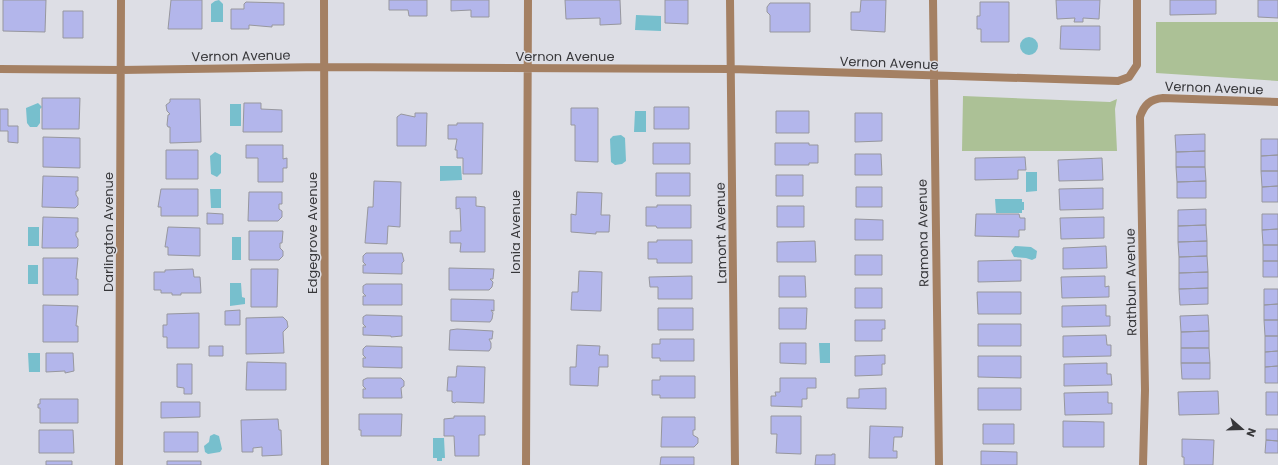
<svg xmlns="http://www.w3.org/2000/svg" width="1278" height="465" viewBox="0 0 1278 465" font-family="Poppins,sans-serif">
	<rect width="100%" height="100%" fill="#dddee5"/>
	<path fill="#acc196" d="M1156 22H1278V81L1156 73Z
		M963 96 1110 102 1117 99 1115 109 1117 151H962Z"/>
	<path fill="#77bfcd" d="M219 0 223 4V22H211V4L215 1Z
		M636 15 661 16V31L635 30Z
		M1020 46a9 9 0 1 1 18 0a9 9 0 1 1-18 0Z
		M38 103 42 107 40 109V123L37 127H30L27 123 26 108Z
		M230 104H241V126H230Z
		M635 111H646V132H634Z
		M621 135 625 138 626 161 622 164 615 165 611 162 610 139 613 136Z
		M215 152 221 155V173L217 177 211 174 210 156Z
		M440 166H461L462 180 440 181Z
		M1026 172H1037V191L1026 192Z
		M210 189H221V208H211Z
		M995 199H1022V202H1024V210H1022V213H996Z
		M28 227H39V246H28Z
		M232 237H241V260H232Z
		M1015 246 1031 247 1037 251 1036 258 1032 260 1026 258 1014 257 1011 251Z
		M28 265H38V284H28Z
		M230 283H241L242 297 245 298V304L230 306Z
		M819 343H830V363H820Z
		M28 353H40V372H29Z
		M214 434 219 436 222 449 220 452 208 454 205 452 204 446 209 442 210 436Z
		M433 438H444L445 458H442V461H437V458H433Z"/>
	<path fill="#b3b6eb" stroke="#97979e" d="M3 0H46L45 32 3 31Z
		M171 0H202V29H168Z
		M389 0H427V16H409L408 10H389Z
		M451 0H489V17H471V10L451 11Z
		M565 0H620L621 24 600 25V18L566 19Z
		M665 0H688V24L665 23Z
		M861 0H886L885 32 851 30V12H860Z
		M1056 0H1100L1099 19 1083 18V22H1074L1075 18 1057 19Z
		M1170 0H1216V14L1170 15Z
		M1258 0H1278V18L1258 17Z
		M246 2 284 3V25H272V27L249 25V29H231V9H244V4Z
		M980 2H1009V42H981V29H977V16H980Z
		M770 3H810V32H770V15L767 12V7Z
		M63 11H83V38H63Z
		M1061 26H1100V50L1060 49Z
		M42 98H80L79 129H42Z
		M170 99H200L201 142 170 143V127H168L167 125 168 115 170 114 167 111 166 105 170 102Z
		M244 103H261V109L282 110V132H243Z
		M654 107H689V129H654Z
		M571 108H598V162L575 161V125H571Z
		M0 109H8V126H18V143L8 142V131H0Z
		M776 111H809V133H776Z
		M415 113H427L426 146H397V117L401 114 415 117Z
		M855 113H882V141L855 142Z
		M457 123H483L482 174H463V158H457V150H455L457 139H448V125H457Z
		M1205 134V151L1176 152 1175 135Z
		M43 137 80 138V168L43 167Z
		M1261 139H1278V155L1261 156Z
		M653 143H690V164H653Z
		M775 143H809V145H818V163H809V165H775Z
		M246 145H283V159L287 158V168H283V182H258V158H246Z
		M166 150H198V179H166Z
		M1205 151V167H1176V152Z
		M855 154H881L882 175H855Z
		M1278 155V171H1261V156Z
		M1025 157 1026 170H1018V179L975 180V158Z
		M1102 158 1103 180 1059 181 1058 160Z
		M1176 167H1205L1206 181 1177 182Z
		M1261 171H1278V186L1262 187Z
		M656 173H690V196H656Z
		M776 175H803V196H776Z
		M43 176 78 177V191H76V195L78 198V205L75 208 42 207Z
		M374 181 401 182 400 227 388 226 387 244 365 243 368 207H373Z
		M1206 181V198H1177V182Z
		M1278 186V202H1262V187Z
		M856 187H882V207H856Z
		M1103 188V209L1060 210 1059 189Z
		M161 189H198V216H161V207H158Z
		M249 192H282V204H279V209L282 211V217L278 221H248Z
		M577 192 602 193 601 215H610L609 232H596V234L571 232V214L576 215Z
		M456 197H476V206L485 207V252H460L461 243H450V231H461L460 208 456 209Z
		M657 205H691V228H657L656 226H646V207H657Z
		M777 206H804V227H777Z
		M1206 209V225L1178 226V210Z
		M207 213 223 214V224H207Z
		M976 214H1019L1020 218H1025V230H1019V237L975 236Z
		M1262 214H1278V229L1262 230Z
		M43 217 78 218V232H76V236L78 239V246L76 248H42Z
		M1104 217V238L1061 239 1060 218Z
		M855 219 883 220V240H855Z
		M1206 225 1207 241 1178 242V226Z
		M168 227 200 228V256L168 255V247H165Z
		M1278 229V245H1263L1262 230Z
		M249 231H283L282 243H280V248L283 251V256L279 260H249Z
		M657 240H692V263H657V259H648V242H657Z
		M815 241 816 262H777V242Z
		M1207 241V256L1179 257 1178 242Z
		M1263 245H1278V261H1263Z
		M1106 246 1107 268 1063 269V248Z
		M366 253H402L404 261 402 263V274L363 273V265H366L363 262V256Z
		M855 255H882V275H855Z
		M1207 256 1208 272 1179 273V257Z
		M43 258H78L76 279H78V295H43Z
		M1021 260V281L978 282V261Z
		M1263 261H1278V277H1263Z
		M449 268 494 269 493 279H490L493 282 492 287 489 290H449Z
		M193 269 194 277H200L201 293H181V295H172V293H161V290H154V272H165V270Z
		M251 269H278L277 307H251Z
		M579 271 602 272 601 311 571 310 572 292H578Z
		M1208 272V288L1179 289V273Z
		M692 276V299H658V287H650L649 277Z
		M779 276H805L806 297H779Z
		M1105 276V287L1109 286V297L1062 298 1061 277Z
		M366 284H402V305H363V296H366L363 293V286Z
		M855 288H882V308H855Z
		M1208 288V304L1180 305 1179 289Z
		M1264 289H1278V304L1264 305Z
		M977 292H1021V314H978Z
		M451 299 494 300V311L491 310 493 313 492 319 490 322 451 321Z
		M1278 304V320H1264V305Z
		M43 305 78 306 76 326H78V342H43Z
		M1106 305V316H1110V326L1062 327V306Z
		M658 308H693V330H658Z
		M779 308H807L806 329H779Z
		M240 310V325H225V311Z
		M199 313V348H167V337H163V325H167V314Z
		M366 315 402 316V336L391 337V336L363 335V327H366L363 324V317Z
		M1208 315 1209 331 1181 332 1180 316Z
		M283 317 287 321 288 327 283 332 284 353 246 354V318Z
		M855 320H885V329H882V341H855Z
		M1264 320H1278V336H1265Z
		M978 324H1021V346H978Z
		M457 329 493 331 492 339H489L491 343V348L489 351 449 350 450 330Z
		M1209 331V348H1181V332Z
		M1106 335 1107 345H1111V356L1063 357V336Z
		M1265 336H1278V351L1265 352Z
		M660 339H694V361H660V358H652V344H660Z
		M780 343H806V364L780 363Z
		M577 345 600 346 599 355H608V367H599L598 386 570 385V367H576Z
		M209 346H223V356H209Z
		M366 346 402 347V368L363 367V358H366L363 355V349Z
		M1181 348H1209L1210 363H1181Z
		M1278 351V366L1265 367V352Z
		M46 353H73L74 371 65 373V371L46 372Z
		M885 355V364H882V375L855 376V356Z
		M978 356H1021V378L978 377Z
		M247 362 286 363V390H246Z
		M1107 363V374H1111L1112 385 1064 386V364Z
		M1181 363H1210V379H1182Z
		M177 364H192V394H184V388L177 387Z
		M457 366 485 367 484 403 456 402 455 403 452 402V391H447L448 377H456Z
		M1278 366V383H1265V367Z
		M660 376H695V398H660V395H652V380H660Z
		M367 378H401L404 381V386L401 388 402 398H363V389H366L363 386V380Z
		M780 378H816V388H807V399H802V407L771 406V396H776L775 392H780Z
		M886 388V409L847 408V398H859V389Z
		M978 388H1021V410H978Z
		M1218 391 1219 414 1179 415 1178 392Z
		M1108 392V403H1112V414L1065 415 1064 393Z
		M1266 392H1278V415H1266Z
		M40 399H78V423H40V408H38V404H40Z
		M161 402H200V417L161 418Z
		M359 414H402L401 436H361V430H359Z
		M454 416H485V435H479V456H455L454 436H444V419L454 418Z
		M771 416H801V454L776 453 777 434H771Z
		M662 417H695V430H693V435L698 438V443L694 447H661Z
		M278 419 279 430H281L282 455 262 456V447L253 448V452H242L241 420Z
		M1063 421 1104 422V447H1063Z
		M983 424H1014V444H983Z
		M870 426 903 427 902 437H894L893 451H897V458H869Z
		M1266 429H1278V441L1266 440Z
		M39 430H73L74 453H39Z
		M164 432H198V452H164Z
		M1182 439 1214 440 1213 465H1184V457H1182Z
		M1266 440 1278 441V453H1265Z
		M981 451 1017 452V465H981Z
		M832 454H835V465H815L816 455H832Z
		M661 457H694V465H660Z
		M46 461H72V465H46Z
		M167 461H201V465H167Z"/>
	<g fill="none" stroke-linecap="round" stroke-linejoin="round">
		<path stroke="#a48063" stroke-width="8" d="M324 0 325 465
			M730 0 735 465
			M933 0 939 465
			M0 69 121 70 324 67 731 69 1118 81 1129 77 1137 65V0
			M119 465 121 0
			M526 465 528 0
			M1143 465 1145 390 1140 117C1144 105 1150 99 1163 98L1278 102"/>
	</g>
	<g text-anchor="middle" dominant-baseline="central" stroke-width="3" stroke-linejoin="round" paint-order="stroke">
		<g font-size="13" fill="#37373a" stroke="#dddee5">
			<text transform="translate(241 56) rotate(-1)">Vernon Avenue</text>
			<text x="565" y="56">Vernon Avenue</text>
			<text transform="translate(889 63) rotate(2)">Vernon Avenue</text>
			<text transform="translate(1214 88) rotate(2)">Vernon Avenue</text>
			<text transform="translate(108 232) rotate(-90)">Darlington Avenue</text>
			<text transform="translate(515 232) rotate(-90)">Ionia Avenue</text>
			<text transform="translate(312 233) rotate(-90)">Edgegrove Avenue</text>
			<text transform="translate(721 233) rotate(-91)">Lamont Avenue</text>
			<text transform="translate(923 233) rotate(-91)">Ramona Avenue</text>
			<text transform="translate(1131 282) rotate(-91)">Rathbun Avenue</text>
		</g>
	</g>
	<g transform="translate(1242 429) rotate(110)" stroke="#dddee5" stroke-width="3" paint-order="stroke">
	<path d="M0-3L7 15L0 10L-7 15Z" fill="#37373a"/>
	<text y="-6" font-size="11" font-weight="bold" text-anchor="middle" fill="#37373a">N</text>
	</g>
</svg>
